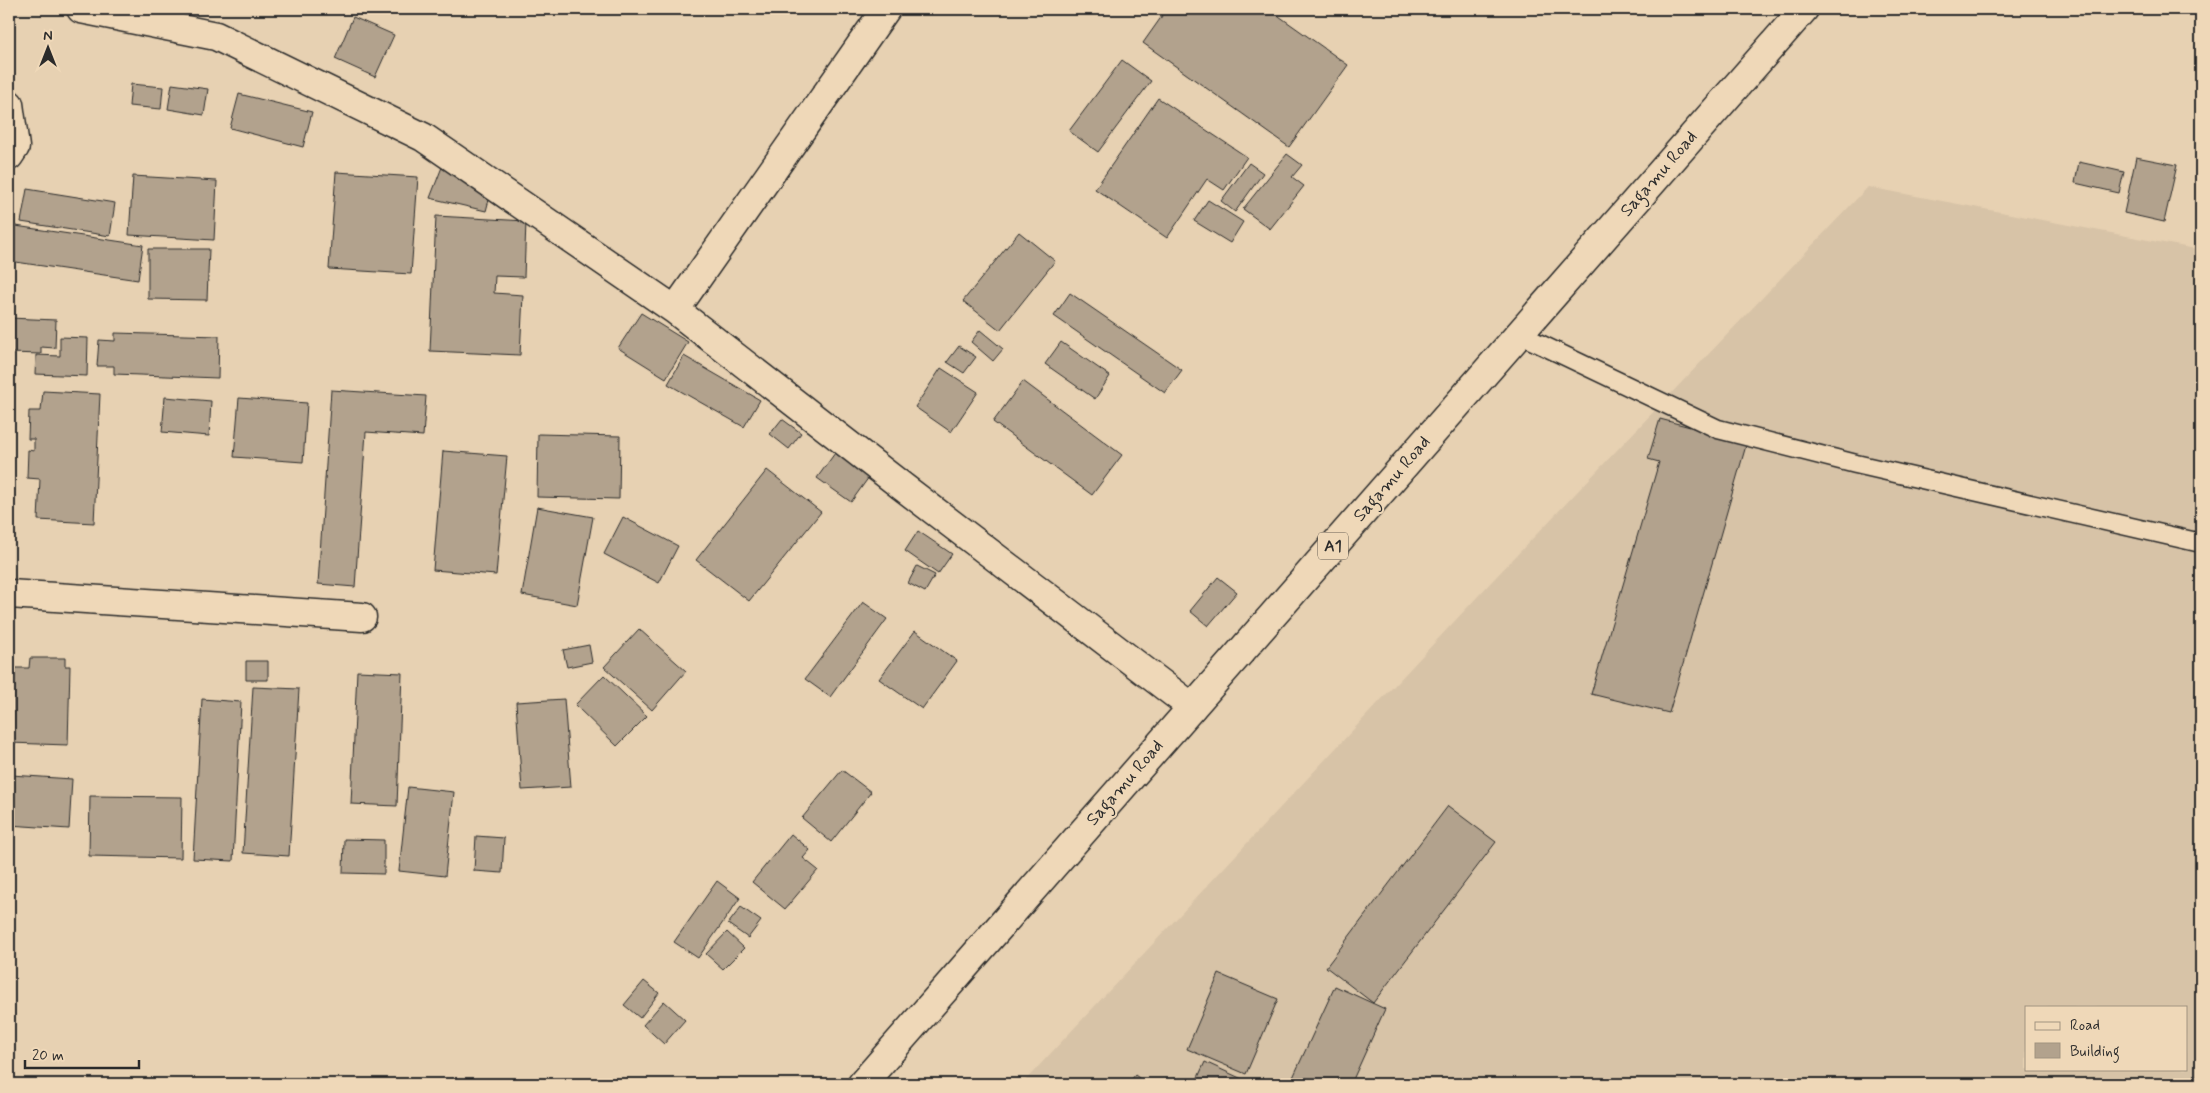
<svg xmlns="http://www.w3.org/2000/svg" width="2210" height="1093" viewBox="0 0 2210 1093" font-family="Mynerve,sans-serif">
	<rect width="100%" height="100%" fill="#e7d1b2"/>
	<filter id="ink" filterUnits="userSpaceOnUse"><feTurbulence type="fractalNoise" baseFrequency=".02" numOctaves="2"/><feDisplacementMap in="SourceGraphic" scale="10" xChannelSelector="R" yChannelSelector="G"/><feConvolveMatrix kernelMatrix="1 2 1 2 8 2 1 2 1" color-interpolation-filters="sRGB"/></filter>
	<g filter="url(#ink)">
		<path fill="#d7c3a7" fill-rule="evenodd" d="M1868 187 2201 250V1084H1022L1494 579ZM2026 1007H2186V1069H2026Z"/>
		<path fill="#b2a28d" stroke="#2b2b2b" d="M1167 9H1269L1348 65 1289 147 1143 43Z
			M353 17 394 35 375 77 335 59Z
			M1122 60 1151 81 1098 152 1069 131Z
			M131 84 163 87 161 109 129 106Z
			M172 84 208 89 204 115 168 109Z
			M239 94 312 112 303 147 230 128Z
			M1158 98 1247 157 1224 190 1207 179 1167 238 1095 189Z
			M1287 154 1302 165 1292 177 1304 186 1270 229 1243 209Z
			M2136 157 2177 165 2164 222 2124 213Z
			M2079 162 2124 172 2119 193 2075 183Z
			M1249 163 1263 173 1235 212 1221 201Z
			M442 167 491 192 486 211 430 198Z
			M336 172 418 177 411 274 329 269Z
			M133 176 217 181 214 240 129 235Z
			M27 189 115 203 110 236 21 222Z
			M1208 200 1243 222 1230 243 1194 221Z
			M436 216 526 221 524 277 495 276 494 293 523 295 520 355 430 351Z
			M9 225 143 245 138 280 9 261Z
			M1019 232 1055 261 1000 330 963 301Z
			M148 249H209L207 300 148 299Z
			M1070 293 1182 370 1165 393 1054 316Z
			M641 313 688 342 666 378 618 348Z
			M9 318 56 320 55 348 41 347V354L9 353Z
			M980 330 1003 349 993 361 971 342Z
			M115 333 219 336 218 378 114 374V366H97L99 340 115 341Z
			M60 337 88 338 87 376 35 374 36 355 60 356Z
			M1061 342 1110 376 1095 399 1045 364Z
			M959 346 976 357 964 373 947 362Z
			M684 356 760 400 744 427 668 384Z
			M941 368 978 392 951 432 915 407Z
			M1023 381 1122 455 1092 495 993 422Z
			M331 390 426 396 423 436 366 432 355 587 318 584Z
			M43 391 100 394 94 523 38 520 40 479 27 478 28 450 34 451V439H28L29 411H41Z
			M165 397 211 401 209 436 162 432Z
			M239 398 307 403 303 462 234 457Z
			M782 419 801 433 789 449 770 434Z
			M1660 419 1747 442 1669 713 1591 694 1659 462 1648 459Z
			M538 434 620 436 619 499 537 497Z
			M443 451 507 456 496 575 433 570Z
			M835 453 869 477 851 502 817 478Z
			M767 470 821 512 749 601 696 560Z
			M537 507 593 517 577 605 522 595Z
			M623 517 678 546 659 583 604 554Z
			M918 531 952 554 938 574 905 551Z
			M917 566 935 575 925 592 908 583Z
			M1218 577 1237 592 1208 626 1190 611Z
			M863 602 887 619 830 697 805 679Z
			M639 629 686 671 652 710 604 667Z
			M915 631 957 661 922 709 879 679Z
			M589 645 592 662 567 667 563 650Z
			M30 658H65V666H70L68 745 9 743V668H29Z
			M246 661H268V680H246Z
			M357 671 402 673 397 806 351 804Z
			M604 675 647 716 617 746 575 705Z
			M253 687 299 689 289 856 243 853Z
			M202 699 241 702 233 861 193 859Z
			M564 699 571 787 522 790 516 702Z
			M842 770 871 792 831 842 802 818Z
			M11 775 72 779 69 829 9 825Z
			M408 787 454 792 445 876 399 871Z
			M90 796 182 797 181 858 89 856Z
			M1448 806 1496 842 1373 1003 1326 967Z
			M791 834 810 850 803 858 818 870 785 909 752 882Z
			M476 836 504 838 502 873 474 871Z
			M344 839 384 840V874L343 873Z
			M717 881 740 898 698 958 674 942Z
			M741 907 761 921 748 938 728 924Z
			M727 932 744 948 723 969 706 954Z
			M1219 974 1278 999 1246 1074 1187 1049Z
			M644 981 659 993 640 1018 624 1005Z
			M1335 986 1385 1009 1351 1084H1290Z
			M664 1001 685 1020 664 1044 643 1025Z
			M1205 1062 1253 1084H1195Z
			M1135 1075 1147 1084H1128Z"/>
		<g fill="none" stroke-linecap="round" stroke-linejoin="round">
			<g stroke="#2b2b2b" stroke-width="21">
				<path id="lane" d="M1519 334 1718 429 1856 464 2201 543"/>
			</g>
			<g stroke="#2b2b2b" stroke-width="31">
				<path id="street" d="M81 9 216 36 423 137 675 310 903 487 1192 707
					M9 104 15 147 9 156
					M675 310 886 9
					M9 594 362 617"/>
			</g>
			<g stroke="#2b2b2b" stroke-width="31">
				<path id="highway" d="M862 1084 1804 9"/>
			</g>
			<use href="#lane" stroke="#efd8b8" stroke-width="18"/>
			<use href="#street" stroke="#efd8b8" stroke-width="28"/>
			<use href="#highway" stroke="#efd8b8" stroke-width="28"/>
		</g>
	</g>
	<g text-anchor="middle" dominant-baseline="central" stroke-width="4" stroke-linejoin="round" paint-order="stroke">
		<rect fill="#efd8b8" stroke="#665f55" stroke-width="1" x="1318" y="532.5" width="30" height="27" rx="4"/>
		<g font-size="16" font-weight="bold" fill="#2b2b2b">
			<text x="1333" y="546">A1</text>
		</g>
		<g font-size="18" fill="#2b2b2b" stroke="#efd8b8">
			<text transform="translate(1659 174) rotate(-49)">Sagamu Road</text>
			<text transform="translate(1392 479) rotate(-49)">Sagamu Road</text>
			<text transform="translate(1125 783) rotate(-49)">Sagamu Road</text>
		</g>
	</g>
	<rect width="2210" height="1093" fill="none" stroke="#efd8b8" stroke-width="30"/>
	<rect x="15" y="15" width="2180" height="1063" fill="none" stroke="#2b2b2b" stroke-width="2" filter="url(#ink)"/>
	<rect x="2025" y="1006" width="162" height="65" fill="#efd8b8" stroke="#a19380"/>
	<rect x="2035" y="1022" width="25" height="8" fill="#efd8b8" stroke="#a19380"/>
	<text x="2070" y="1030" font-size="15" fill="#2b2b2b">Road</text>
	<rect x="2035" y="1043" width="25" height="15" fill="#b2a28d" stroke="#a19380"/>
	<text x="2070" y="1056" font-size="15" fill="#2b2b2b">Building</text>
	<g transform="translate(48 48)" stroke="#efd8b8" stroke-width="4" paint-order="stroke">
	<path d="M0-4L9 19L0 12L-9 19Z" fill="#2b2b2b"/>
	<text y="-8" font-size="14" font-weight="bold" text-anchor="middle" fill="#2b2b2b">N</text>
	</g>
	<path d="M25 1060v8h114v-8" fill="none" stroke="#2b2b2b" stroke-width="2.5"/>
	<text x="32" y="1060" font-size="15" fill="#2b2b2b" stroke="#efd8b8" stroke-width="4" paint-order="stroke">20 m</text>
</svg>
